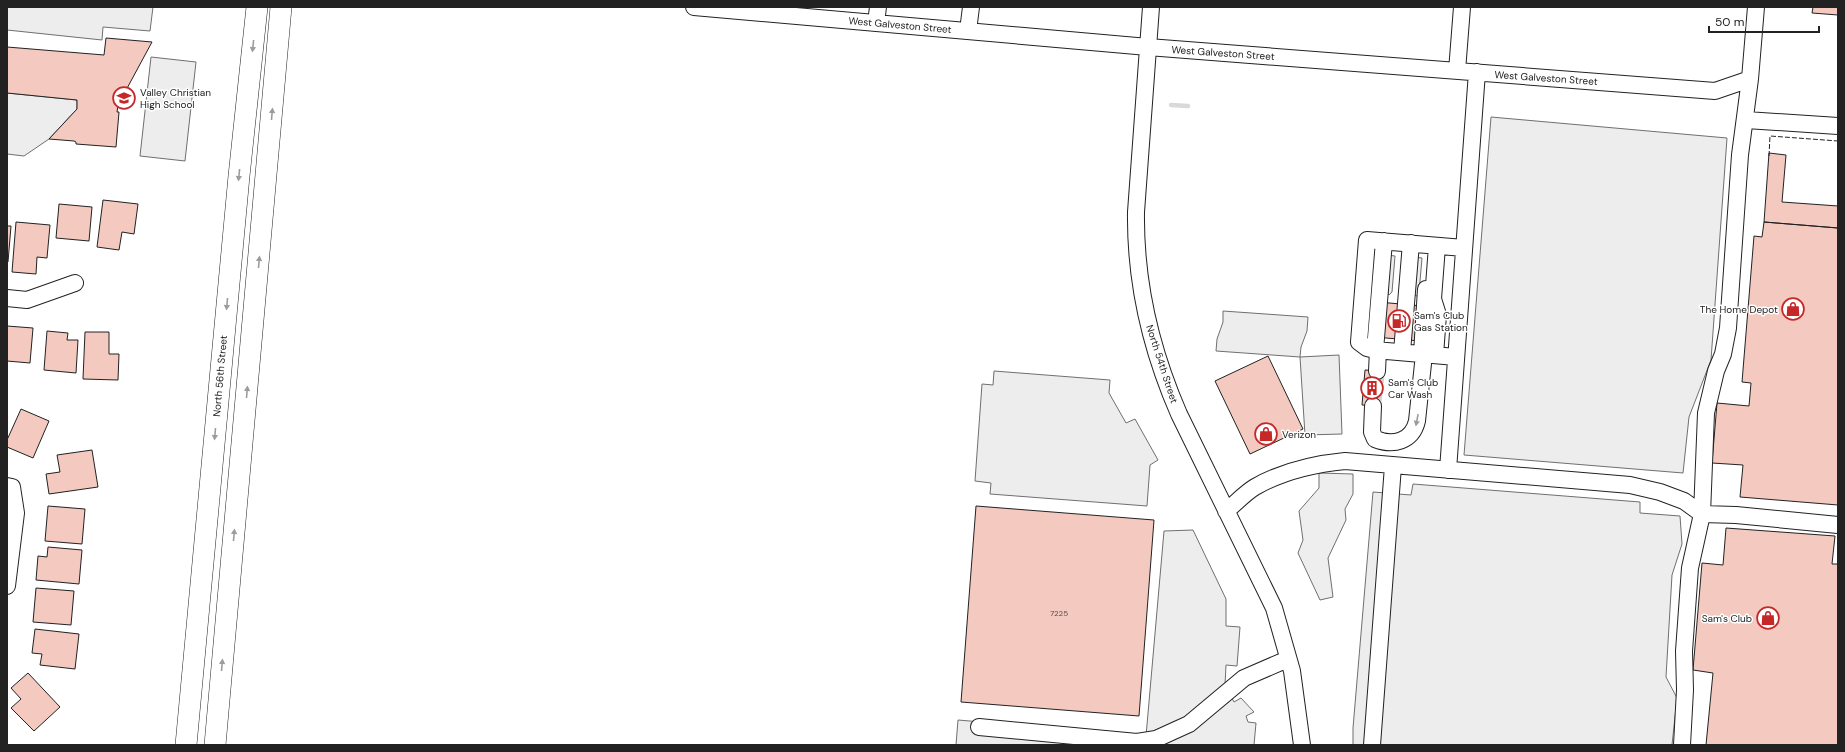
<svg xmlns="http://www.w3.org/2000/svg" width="1845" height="752" viewBox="0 0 1845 752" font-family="'DM Sans',sans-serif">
	<rect width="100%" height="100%" fill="#fff"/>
	<path fill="#eee" stroke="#6f6f6f" d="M1387 255 1395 256 1392 292 1389 295 1388 294Z
		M1414 257 1422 258 1419 293 1417 296 1413 295Z
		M1319 473 1353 474V494L1345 509 1346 520 1328 558 1333 597 1320 600 1298 553 1303 540 1299 511 1319 488Z"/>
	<path fill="#ededed" stroke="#6f6f6f" d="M7 7H153L150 31 103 27 102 40 7 30Z
		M151 57 196 62 185 161 140 156Z
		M7 93 77 100V109L49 139 24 156 7 154Z
		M1491 117 1727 138 1711 360 1689 417 1683 473 1464 455Z
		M1223 311 1308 317 1307 331 1301 347 1300 357 1339 355 1342 434 1305 435 1300 357 1216 351 1217 339 1223 322Z
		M994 371 1110 380 1109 393 1126 423 1135 419 1158 460 1150 465 1147 506 990 494 991 483 975 481 982 384 993 385Z
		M1413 484 1640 502V513L1680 516 1682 544 1672 575 1666 677 1677 698 1672 745H1353V728L1373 492 1411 495Z
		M1193 530 1226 599V626L1240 627 1237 666 1226 665 1225 685 1234 702 1241 698 1254 712 1246 716 1248 722 1256 723 1254 745H956L958 720 1146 736 1164 531Z"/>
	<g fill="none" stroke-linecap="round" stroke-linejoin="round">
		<path stroke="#d9d9d9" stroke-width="4.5" d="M1171 105 1188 106"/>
	</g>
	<path fill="#f3c9c0" stroke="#222" d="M1813 7H1838V15L1812 13Z
		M106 38 152 42 118 105 117 112H119L116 147 76 144V142L74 141 49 139 77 109V100L7 93V47L104 55Z
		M1769 153 1786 155 1782 202 1838 206V228L1764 222Z
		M103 200 138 204 134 234 122 232 119 250 97 247Z
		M59 204 92 207 89 241 56 238Z
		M16 222 50 225 47 258 37 257 36 274 12 272Z
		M1764 222 1838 228V505L1740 497 1743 465 1712 463 1717 403 1749 406 1751 383 1742 382 1754 236 1762 237Z
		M7 226H11L8 262 7 261Z
		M1367 301 1434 307 1431 342 1364 336Z
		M7 326 33 328 30 363 7 361Z
		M47 331 68 333 67 340H78L76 373 44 370Z
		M85 332H109V354H119L118 380 83 379Z
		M1268 356 1303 429 1250 454 1215 381Z
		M1365 370 1382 371 1379 406 1362 405Z
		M21 409 49 421 33 458 7 447V440Z
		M92 450 98 487 49 494 46 474 60 472 57 455Z
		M48 506 85 509 82 544 45 541Z
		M976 506 1154 520 1139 716 961 702Z
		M1726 528 1835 536 1832 564H1838V745H1706L1713 673 1693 670 1702 563 1723 565Z
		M48 547 82 550 79 584 36 580 38 556 47 557Z
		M36 588 74 591 71 625 33 622Z
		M35 629 79 634 75 669 40 665 42 654 32 653Z
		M28 673 60 707 34 731 11 708 21 699 11 688Z"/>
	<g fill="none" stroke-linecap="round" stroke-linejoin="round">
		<path stroke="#d3d3d3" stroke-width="16" stroke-dasharray="16 8" stroke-linecap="butt" d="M1373 406 1377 371"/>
		<g stroke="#222" stroke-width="18">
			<path id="minor" d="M694 7 1148 47 1715 91 1750 79
				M1151 7 1136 212C1135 282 1151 350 1179 414L1274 608 1292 671 1302 745
				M876 23 878 7
				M968 31 971 7
				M1457 71 1462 7
				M1746 120 1838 126
				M7 298 27 300 75 283
				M1375 350 1384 241
				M1402 352 1411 243
				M1422 354 1426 289
				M1435 355 1438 315 1433 299 1437 246
				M1456 357 1375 350 1367 348 1359 342 1367 240 1464 248
				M1377 371 1378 350
				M1373 406 1372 432 1375 439C1393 446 1412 442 1417 421L1424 354
				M1448 470 1477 72
				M7 486 12 487 16 513 7 586
				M1226 511C1236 503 1245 493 1255 487 1283 471 1314 464 1345 461L1630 485 1660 492 1684 501 1702 514 1736 515 1838 525
				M979 727 1137 742 1156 739 1189 724 1244 678 1288 659
				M1372 745 1393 466
				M1682 745 1685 690 1684 651 1690 568 1702 514 1706 413 1716 371 1723 354 1728 328 1740 155 1750 79 1756 7"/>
		</g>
		<g stroke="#222" stroke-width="22">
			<path id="major" d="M186 745 239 176 257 7
				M215 745 281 7"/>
		</g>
		<use href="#minor" stroke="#fff" stroke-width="16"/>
		<use href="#major" stroke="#fff" stroke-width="21"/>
		<path stroke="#222" stroke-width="1" stroke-dasharray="5 2" stroke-linecap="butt" d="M1769 156 1770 136 1838 141"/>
	</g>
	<defs><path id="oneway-solid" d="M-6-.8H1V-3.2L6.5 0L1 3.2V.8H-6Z"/></defs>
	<g fill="#9c9c9c">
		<use href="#oneway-solid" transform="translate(253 46) rotate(96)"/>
		<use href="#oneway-solid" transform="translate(272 114) rotate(-85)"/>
		<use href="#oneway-solid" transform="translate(239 175) rotate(96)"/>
		<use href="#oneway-solid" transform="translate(259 262) rotate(-85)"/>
		<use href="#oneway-solid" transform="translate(227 304) rotate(95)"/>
		<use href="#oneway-solid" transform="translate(247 392) rotate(-85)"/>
		<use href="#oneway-solid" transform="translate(1417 420) rotate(101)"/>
		<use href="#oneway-solid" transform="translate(215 434) rotate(95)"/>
		<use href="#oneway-solid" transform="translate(234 535) rotate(-85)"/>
		<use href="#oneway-solid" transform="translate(222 665) rotate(-85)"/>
	</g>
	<defs>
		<g id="school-ring" transform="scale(1.15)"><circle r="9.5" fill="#fff" stroke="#c62828" stroke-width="1.5"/><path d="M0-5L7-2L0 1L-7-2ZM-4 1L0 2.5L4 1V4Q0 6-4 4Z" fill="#c62828"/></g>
		<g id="shop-ring" transform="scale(1.15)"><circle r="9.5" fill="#fff" stroke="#c62828" stroke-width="1.5"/><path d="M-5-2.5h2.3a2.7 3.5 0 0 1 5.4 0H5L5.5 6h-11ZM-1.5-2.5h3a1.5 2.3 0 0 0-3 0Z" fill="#c62828"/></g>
		<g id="fuel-ring" transform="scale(1.15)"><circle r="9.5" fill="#fff" stroke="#c62828" stroke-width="1.5"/><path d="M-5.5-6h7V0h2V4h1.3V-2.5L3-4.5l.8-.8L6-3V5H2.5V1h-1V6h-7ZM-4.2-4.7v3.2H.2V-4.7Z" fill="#c62828"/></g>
		<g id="building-ring" transform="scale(1.15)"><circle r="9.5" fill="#fff" stroke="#c62828" stroke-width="1.5"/><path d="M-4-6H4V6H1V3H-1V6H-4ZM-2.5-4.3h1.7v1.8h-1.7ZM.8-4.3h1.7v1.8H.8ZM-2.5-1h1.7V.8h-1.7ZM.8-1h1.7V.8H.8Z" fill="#c62828"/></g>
	</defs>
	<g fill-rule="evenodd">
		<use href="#school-ring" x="124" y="98"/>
		<use href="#shop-ring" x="1793" y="309"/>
		<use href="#fuel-ring" x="1399" y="321"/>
		<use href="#building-ring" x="1372" y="388"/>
		<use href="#shop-ring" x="1266" y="434"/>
		<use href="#shop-ring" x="1768" y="618"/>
	</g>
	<g text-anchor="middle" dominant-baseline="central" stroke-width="3" stroke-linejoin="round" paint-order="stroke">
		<g font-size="8" fill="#564c4a">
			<text x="1059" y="613">7225</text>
		</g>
		<g font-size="10" fill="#222" stroke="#fff">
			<text transform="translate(900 25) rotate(5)">West Galveston Street</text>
			<text transform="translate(1223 53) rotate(4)">West Galveston Street</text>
			<text transform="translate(1546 78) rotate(4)">West Galveston Street</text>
			<text transform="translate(1162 364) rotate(72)">North 54th Street</text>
			<text transform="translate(220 376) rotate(-85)">North 56th Street</text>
		</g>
		<g font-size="10" fill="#222" stroke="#fff" text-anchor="start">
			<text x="140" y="92">Valley Christian<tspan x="140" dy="12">High School</tspan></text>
			<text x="1778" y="309" text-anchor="end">The Home Depot</text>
			<text x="1414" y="315">Sam's Club<tspan x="1414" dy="12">Gas Station</tspan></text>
			<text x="1388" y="382">Sam's Club<tspan x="1388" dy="12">Car Wash</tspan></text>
			<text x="1282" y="434">Verizon</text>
			<text x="1752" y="618" text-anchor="end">Sam's Club</text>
		</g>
	</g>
	<rect width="1845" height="752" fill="none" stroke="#222222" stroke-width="16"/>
	<path d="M1709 26v6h110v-6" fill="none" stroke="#222222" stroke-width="2"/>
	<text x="1715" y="26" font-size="12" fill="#222222" stroke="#ffffff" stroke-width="3" paint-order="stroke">50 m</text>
</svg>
